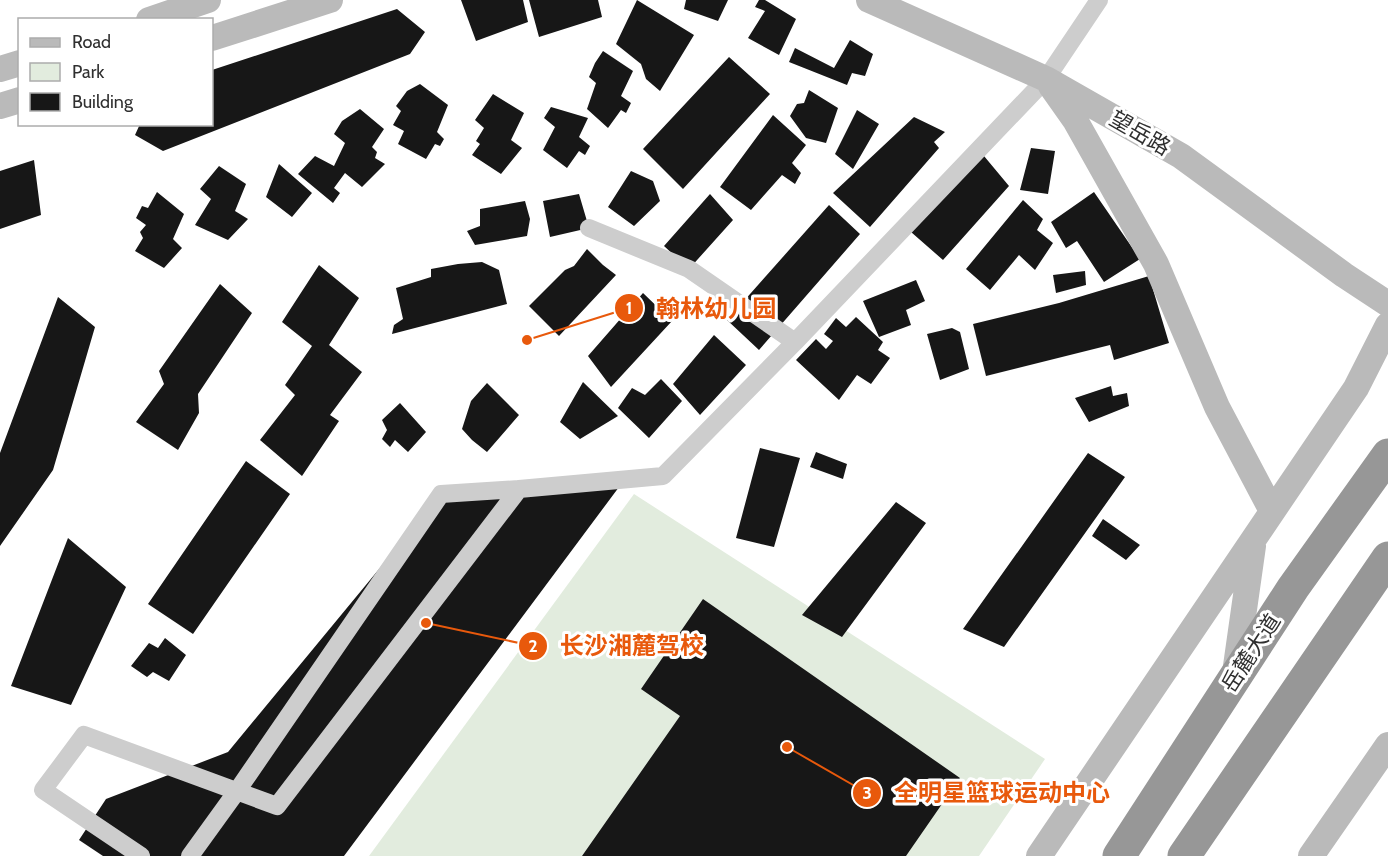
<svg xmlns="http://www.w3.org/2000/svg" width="1388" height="856" viewBox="0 0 1388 856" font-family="Cabin,'Noto Sans SC',sans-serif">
	<rect width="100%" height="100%" fill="#fff"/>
	<path fill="#e2ecde" d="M634 494 1045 759 979 856H369Z"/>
	<path fill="#171717" d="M461 0H523L528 22 476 41Z
		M529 0H598L602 17 539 37Z
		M637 0 694 35 660 91 646 79 641 64 616 44Z
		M686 0H728L718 21 684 9Z
		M759 0H765L796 19 779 55 748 38 765 11 755 7Z
		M397 9 425 32 410 54 163 151 135 135 140 124H212V70Z
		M850 40 873 54 865 76 852 73 847 85 789 62 795 48 834 68Z
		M603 51 633 71 621 96 631 103 626 113 621 110 608 128 587 109 596 83 589 77 595 63Z
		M729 57 770 94 683 189 643 149Z
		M420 84 448 105 437 132 444 139 440 146 435 144 426 159 398 144 404 131 393 125 401 111 396 106 407 91Z
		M809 90 838 108 826 143 806 138 790 116 797 104 804 103Z
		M493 94 524 113 511 140 522 148 501 174 472 155 480 144 476 141 484 128 475 120Z
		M551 107 588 118 579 137 590 146 585 155 579 151 567 168 543 150 555 127 544 118Z
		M360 109 384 129 372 147 377 152 375 158 385 164 362 187 345 173 334 188 340 193 333 203 298 174 315 156 334 166 345 143 334 134 342 121Z
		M857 110 879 124 853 169 835 154Z
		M773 115 806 145 792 163 801 173 795 184 782 175 751 210 720 187Z
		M914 117 945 132 934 142 939 148 870 227 833 193Z
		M1031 148 1055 151 1048 194 1020 190Z
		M979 150 1009 186 943 260 911 232Z
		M34 160 41 215 0 229V171Z
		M279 164 312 193 292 217 266 197Z
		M219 166 246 184 235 211 248 219 228 240 195 225 211 199 200 189Z
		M631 171 653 181 660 201 634 226 608 207Z
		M157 192 184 214 173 239 182 248 164 268 135 251 143 238 140 232 146 225 136 218 142 206 148 208Z
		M1094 192 1140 259 1104 282 1077 241 1066 248 1051 222Z
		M579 194 589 228 550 237 543 201Z
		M710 194 733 220 689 269 664 246Z
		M1023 200 1043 219 1037 230 1053 243 1035 270 1019 255 990 290 966 269Z
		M525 201 530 219 527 236 475 245 467 231 480 226V209Z
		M829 205 860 234 759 350 727 320Z
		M587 249 603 265 616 275 559 336 529 306 565 270 574 266Z
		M482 262 499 270 507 304 392 334 394 325 403 319 396 288 431 277V269L458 264Z
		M319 265 359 298 329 345 362 372 330 415 339 421 302 476 260 440 295 395 285 385 312 346 282 322Z
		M1085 271 1086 285 1056 293 1053 275Z
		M1149 276 1169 343 1114 360 1110 345 986 376 973 324 1059 303Z
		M916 280 925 301 906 310 911 325 879 337 863 301Z
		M220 284 252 313 198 394 199 413 178 450 136 422 164 384 159 371Z
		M643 293 672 321 611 387 588 356Z
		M58 297 95 327 53 470 0 546V453Z
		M856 317 883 342 878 350 890 358 871 384 857 375 839 400 796 360 816 339 826 349 833 341 824 334 836 318 846 327Z
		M952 328 960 332 969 369 940 380 927 334Z
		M714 335 746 365 700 415 673 384Z
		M661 379 682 401 649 438 618 408 632 388 645 395Z
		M583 382 618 416 580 439 560 422Z
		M487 383 519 415 487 452 472 440 462 429 471 401Z
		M1111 386 1113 396 1127 393 1129 406 1089 422 1075 398Z
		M400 403 426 432 408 452 395 440 390 447 382 439 387 430 382 420Z
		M760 448 800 458 774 547 736 538Z
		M816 452 847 464 843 479 810 467Z
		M1088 453 1125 477 1004 647 963 629Z
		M246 461 290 494 193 634 148 604Z
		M622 483 344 856H103L79 840 106 799 228 752 441 494Z
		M896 502 926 523 842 637 802 615Z
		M1103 519 1140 545 1126 560 1092 536Z
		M68 538 126 587 71 705 11 686Z
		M703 599 960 778 906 856H582L680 716 641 689Z
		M165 638 186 655 169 681 153 672 147 677 131 666 149 643 158 648Z"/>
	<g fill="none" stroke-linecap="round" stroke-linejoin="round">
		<path stroke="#cdcdcd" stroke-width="18" d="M589 228 689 269 795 342 1046 79 1099 0
			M141 856 43 790 84 735 277 806 519 489
			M190 856 237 791 441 494 519 489 663 476 795 342"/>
		<path stroke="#bababa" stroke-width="26" d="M869 0 1046 79 1181 156 1344 275 1388 304
			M149 20 208 0
			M212 38 330 0
			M0 69 20 63
			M1051 86 1075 120 1156 264 1217 407 1272 511
			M0 106 20 100
			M1235 673 1253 546
			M1039 856 1356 388 1388 325
			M1311 856 1388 745"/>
		<path stroke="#979797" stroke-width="33" d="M1119 856 1293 588 1388 455
			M1184 856 1388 558"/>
	</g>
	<g text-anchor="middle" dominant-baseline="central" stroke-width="6" stroke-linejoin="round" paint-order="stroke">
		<g font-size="22" fill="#303030" stroke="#fff">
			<text transform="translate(1140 133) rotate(30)">望岳路</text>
			<text transform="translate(1251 653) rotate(-57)">岳麓大道</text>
		</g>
	</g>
	<path fill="none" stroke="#e8590c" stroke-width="2" d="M527 340L629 308M426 623L533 646M787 747L867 793"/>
	<g fill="#e8590c" stroke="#fff" stroke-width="2">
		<circle cx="527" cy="340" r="6"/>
		<circle cx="426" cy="623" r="6"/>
		<circle cx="787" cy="747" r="6"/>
		<circle cx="629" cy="308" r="15"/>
		<circle cx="533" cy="646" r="15"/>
		<circle cx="867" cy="793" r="15"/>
	</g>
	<g font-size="18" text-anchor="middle" font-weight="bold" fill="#fff">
		<text x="629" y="314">1</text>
		<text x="533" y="652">2</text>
		<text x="867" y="799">3</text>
	</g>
	<g font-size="24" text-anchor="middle" font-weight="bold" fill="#e8590c" stroke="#fff" stroke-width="6" stroke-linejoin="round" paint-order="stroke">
		<text x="716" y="317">翰林幼儿园</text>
		<text x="632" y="654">长沙湘麓驾校</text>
		<text x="1002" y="801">全明星篮球运动中心</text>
	</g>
	<rect x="18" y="18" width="195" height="108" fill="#ffffff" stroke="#acacac" stroke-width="1.5"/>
	<rect x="30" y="38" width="30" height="9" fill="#bababa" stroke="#acacac" stroke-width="1.5"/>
	<text x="72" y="48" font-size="18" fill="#303030">Road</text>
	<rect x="30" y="63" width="30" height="18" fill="#e2ecde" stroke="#acacac" stroke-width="1.5"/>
	<text x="72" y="78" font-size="18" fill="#303030">Park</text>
	<rect x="30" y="93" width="30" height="18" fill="#171717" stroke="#acacac" stroke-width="1.5"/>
	<text x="72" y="108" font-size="18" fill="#303030">Building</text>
</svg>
